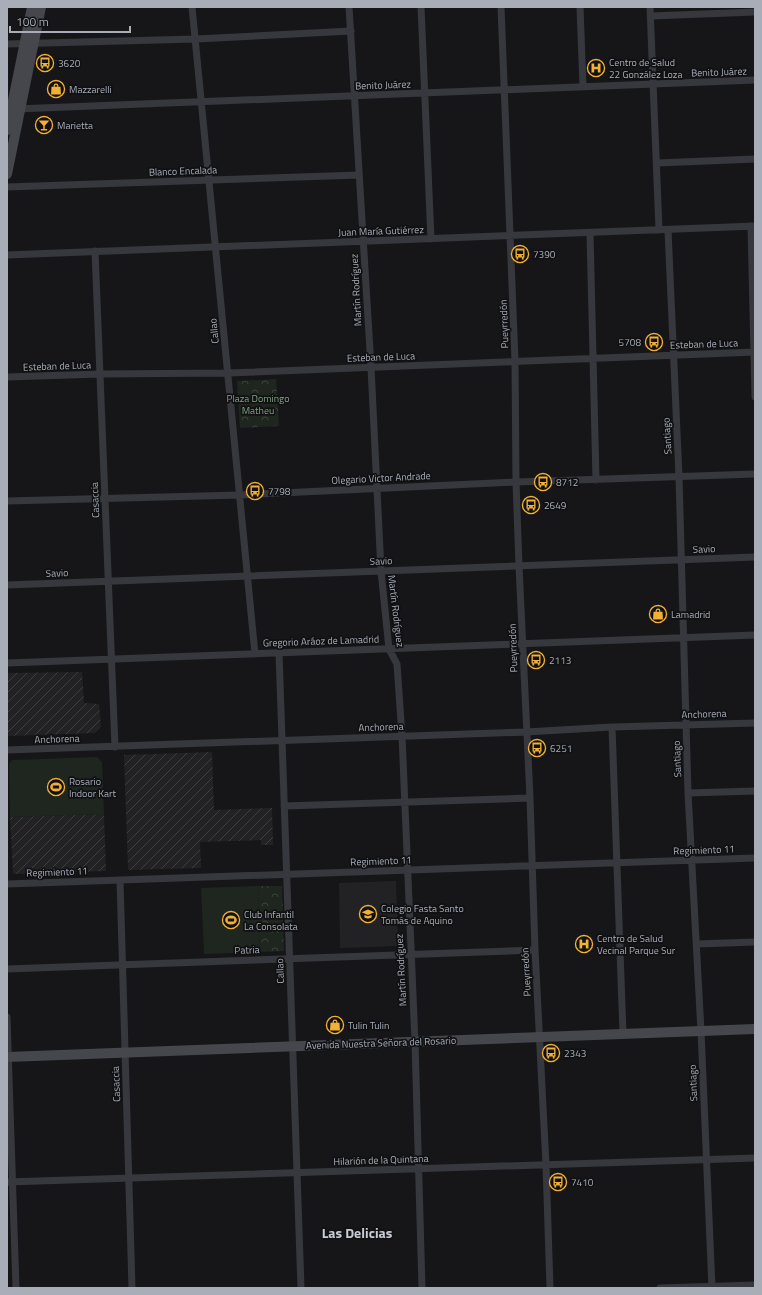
<svg xmlns="http://www.w3.org/2000/svg" width="762" height="1295" viewBox="0 0 762 1295" font-family="'Titillium Web',sans-serif">
	<defs>
		<pattern id="industrial-furrows" width="10" height="10" patternUnits="userSpaceOnUse"><rect width="10" height="10" fill="#222225"/><path d="M-1 1l2-2M0 10L10 0M9 11l2-2" fill="none" stroke="#3f3f43"/></pattern>
		<pattern id="park-crowns" width="20" height="18" patternUnits="userSpaceOnUse"><rect width="20" height="18" fill="#1e261f"/><path d="M2 6a3 3 0 1 1 6 0M12 15a3 3 0 1 1 6 0" fill="none" stroke="#3c433d"/></pattern>
	</defs>
	<rect width="100%" height="100%" fill="#161618"/>
	<path fill="#222225" d="M396 881 398 946 340 948 339 883Z"/>
	<path fill="url(#industrial-furrows)" d="M82 672 84 703 99 704 101 727 95 733 7 736V673Z
		M212 752 214 810 272 808 273 845H261V840L200 842 201 868 128 870 124 755Z
		M104 814 106 871 13 874 10 817Z"/>
	<path fill="url(#park-crowns)" d="M276 379 279 426 240 428 237 381Z
		M258 886H282L284 951 260 952Z"/>
	<path fill="#1e261f" d="M97 757 102 762 104 814 10 817 9 764 12 760Z
		M258 886 260 952 204 954 201 888Z"/>
	<g fill="none" stroke-linecap="round" stroke-linejoin="round">
		<path stroke="#37383d" stroke-width="7" d="M192 7 255 654
			M349 7 371 367 381 571 389 649 397 664 402 736 415 1042 422 1288
			M421 7 431 239
			M501 7 515 361 516 482 519 566 530 798 535 950 546 1165 550 1288
			M580 7 583 87
			M650 7 659 230
			M651 16 755 12
			M7 44 196 39 351 31
			M16 109 755 80
			M657 163 755 159
			M7 187 359 175
			M751 226 755 397
			M668 230 679 477 688 793 701 1031 712 1288
			M590 233 596 480
			M95 251 115 747
			M7 255 755 226
			M7 377 100 374 228 373 755 352
			M7 501 240 495 516 482 755 474
			M7 585 755 557
			M279 653 301 1288
			M7 663 755 635
			M612 727 623 1034
			M7 750 526 732 612 727 755 723
			M688 793 755 791
			M284 806 530 798
			M120 880 132 1288
			M7 884 755 858
			M697 944 755 942
			M7 969 535 950
			M7 1017 16 1288
			M7 1182 755 1158
			M660 1288 755 1285"/>
		<path stroke="#45474d" stroke-width="10" d="M7 130 32 7
			M7 174 41 7
			M7 1057 755 1029"/>
	</g>
	<defs>
		<g id="bus-ring" transform="scale(0.9)"><circle r="9.5" fill="#111113" stroke="#f2b134" stroke-width="1.5"/><path d="M-5-6H5V4H4V6H2V4H-2V6H-4V4H-5ZM-3.5-4V0h7V-4ZM-3.5 1.2v1.5H-2V1.2ZM2 1.2v1.5H3.5V1.2Z" fill="#f2b134"/></g>
		<g id="hospital-ring" transform="scale(0.9)"><circle r="9.5" fill="#111113" stroke="#f2b134" stroke-width="1.5"/><path d="M-5-5h3v3.5h4V-5h3V5h-3V1.5h-4V5h-3Z" fill="#f2b134"/></g>
		<g id="shop-ring" transform="scale(0.9)"><circle r="9.5" fill="#111113" stroke="#f2b134" stroke-width="1.5"/><path d="M-5-2.5h2.3a2.7 3.5 0 0 1 5.4 0H5L5.5 6h-11ZM-1.5-2.5h3a1.5 2.3 0 0 0-3 0Z" fill="#f2b134"/></g>
		<g id="bar-ring" transform="scale(0.9)"><circle r="9.5" fill="#111113" stroke="#f2b134" stroke-width="1.5"/><path d="M-6-5H6L.8 .8V4.5H3.5V6h-7V4.5H-.8V.8Z" fill="#f2b134"/></g>
		<g id="stadium-ring" transform="scale(0.9)"><circle r="9.5" fill="#111113" stroke="#f2b134" stroke-width="1.5"/><path d="M0-5a6.5 5 0 1 0 0 10a6.5 5 0 1 0 0-10ZM-3.5-1.8h7v3.6h-7Z" fill="#f2b134"/></g>
		<g id="school-ring" transform="scale(0.9)"><circle r="9.5" fill="#111113" stroke="#f2b134" stroke-width="1.5"/><path d="M0-5L7-2L0 1L-7-2ZM-4 1L0 2.5L4 1V4Q0 6-4 4Z" fill="#f2b134"/></g>
	</defs>
	<g fill-rule="evenodd">
		<use href="#bus-ring" x="45" y="63"/>
		<use href="#hospital-ring" x="596" y="68"/>
		<use href="#shop-ring" x="56" y="89"/>
		<use href="#bar-ring" x="44" y="125"/>
		<use href="#bus-ring" x="520" y="254"/>
		<use href="#bus-ring" x="654" y="342"/>
		<use href="#bus-ring" x="543" y="482"/>
		<use href="#bus-ring" x="255" y="491"/>
		<use href="#bus-ring" x="531" y="505"/>
		<use href="#shop-ring" x="658" y="614"/>
		<use href="#bus-ring" x="536" y="660"/>
		<use href="#bus-ring" x="537" y="748"/>
		<use href="#stadium-ring" x="56" y="787"/>
		<use href="#school-ring" x="368" y="914"/>
		<use href="#stadium-ring" x="231" y="920"/>
		<use href="#hospital-ring" x="584" y="944"/>
		<use href="#shop-ring" x="335" y="1025"/>
		<use href="#bus-ring" x="551" y="1053"/>
		<use href="#bus-ring" x="558" y="1182"/>
	</g>
	<g text-anchor="middle" dominant-baseline="central" stroke-width="3.5" stroke-linejoin="round" paint-order="stroke">
		<g font-size="10" fill="#a8adb8" stroke="#111113" text-anchor="start">
			<text x="609" y="62">Centro de Salud<tspan x="609" dy="12">22 González Loza</tspan></text>
			<text x="58" y="63">3620</text>
			<text x="69" y="89">Mazzarelli</text>
			<text x="57" y="125">Marietta</text>
			<text x="533" y="254">7390</text>
			<text x="641" y="342" text-anchor="end">5708</text>
			<text x="556" y="482">8712</text>
			<text x="268" y="491">7798</text>
			<text x="544" y="505">2649</text>
			<text x="671" y="614">Lamadrid</text>
			<text x="549" y="660">2113</text>
			<text x="550" y="748">6251</text>
			<text x="69" y="781">Rosario<tspan x="69" dy="12">Indoor Kart</tspan></text>
			<text x="381" y="908">Colegio Fasta Santo<tspan x="381" dy="12">Tomás de Aquino</tspan></text>
			<text x="244" y="914">Club Infantil<tspan x="244" dy="12">La Consolata</tspan></text>
			<text x="597" y="938">Centro de Salud<tspan x="597" dy="12">Vecinal Parque Sur</tspan></text>
			<text x="348" y="1025">Tulin Tulin</text>
			<text x="564" y="1053">2343</text>
			<text x="571" y="1182">7410</text>
		</g>
		<g font-size="10" fill="#a8adb8" stroke="#111113">
			<text transform="translate(719 72) rotate(-2)">Benito Juárez</text>
			<text transform="translate(383 85) rotate(-2)">Benito Juárez</text>
			<text transform="translate(183 171) rotate(-2)">Blanco Encalada</text>
			<text transform="translate(381 231) rotate(-2)">Juan María Gutiérrez</text>
			<text transform="translate(356 290) rotate(-93)">Martín Rodríguez</text>
			<text transform="translate(504 324) rotate(-92)">Pueyrredón</text>
			<text transform="translate(214 331) rotate(-96)">Callao</text>
			<text transform="translate(704 344) rotate(-2)">Esteban de Luca</text>
			<text transform="translate(381 357) rotate(-2)">Esteban de Luca</text>
			<text transform="translate(57 366) rotate(-2)">Esteban de Luca</text>
			<text transform="translate(667 436) rotate(-93)">Santiago</text>
			<text transform="translate(381 478) rotate(-3)">Olegario Victor Andrade</text>
			<text transform="translate(95 500) rotate(-92)">Casaccia</text>
			<text transform="translate(704 549) rotate(-2)">Savio</text>
			<text transform="translate(381 561) rotate(-2)">Savio</text>
			<text transform="translate(57 573) rotate(-2)">Savio</text>
			<text transform="translate(396 611) rotate(83)">Martín Rodríguez</text>
			<text transform="translate(321 641) rotate(-2)">Gregorio Aráoz de Lamadrid</text>
			<text transform="translate(513 648) rotate(-92)">Pueyrredón</text>
			<text transform="translate(704 714) rotate(-2)">Anchorena</text>
			<text transform="translate(381 727) rotate(-2)">Anchorena</text>
			<text transform="translate(57 739) rotate(-2)">Anchorena</text>
			<text transform="translate(677 759) rotate(-92)">Santiago</text>
			<text transform="translate(704 850) rotate(-2)">Regimiento 11</text>
			<text transform="translate(381 861) rotate(-2)">Regimiento 11</text>
			<text transform="translate(57 872) rotate(-2)">Regimiento 11</text>
			<text transform="translate(247 950) rotate(-2)">Patria</text>
			<text transform="translate(401 970) rotate(-93)">Martín Rodríguez</text>
			<text transform="translate(280 971) rotate(-92)">Callao</text>
			<text transform="translate(526 972) rotate(-93)">Pueyrredón</text>
			<text transform="translate(381 1043) rotate(-2)">Avenida Nuestra Señora del Rosario</text>
			<text transform="translate(693 1083) rotate(-92)">Santiago</text>
			<text transform="translate(116 1084) rotate(-92)">Casaccia</text>
			<text transform="translate(381 1160) rotate(-2)">Hilarión de la Quintana</text>
		</g>
		<g font-size="10" fill="#7fa381" stroke="#111113">
			<text x="258" y="398">Plaza Domingo<tspan x="258" dy="12">Matheu</tspan></text>
		</g>
		<g font-size="14" font-weight="bold" fill="#c9ccd4" stroke="#111113">
			<text x="357" y="1232">Las Delicias</text>
		</g>
	</g>
	<rect width="762" height="1295" fill="none" stroke="#a8adb8" stroke-width="16"/>
	<path d="M10 26v6h120v-6" fill="none" stroke="#a8adb8" stroke-width="2"/>
	<text x="16" y="26" font-size="12" fill="#a8adb8" stroke="#111113" stroke-width="3" paint-order="stroke">100 m</text>
</svg>
